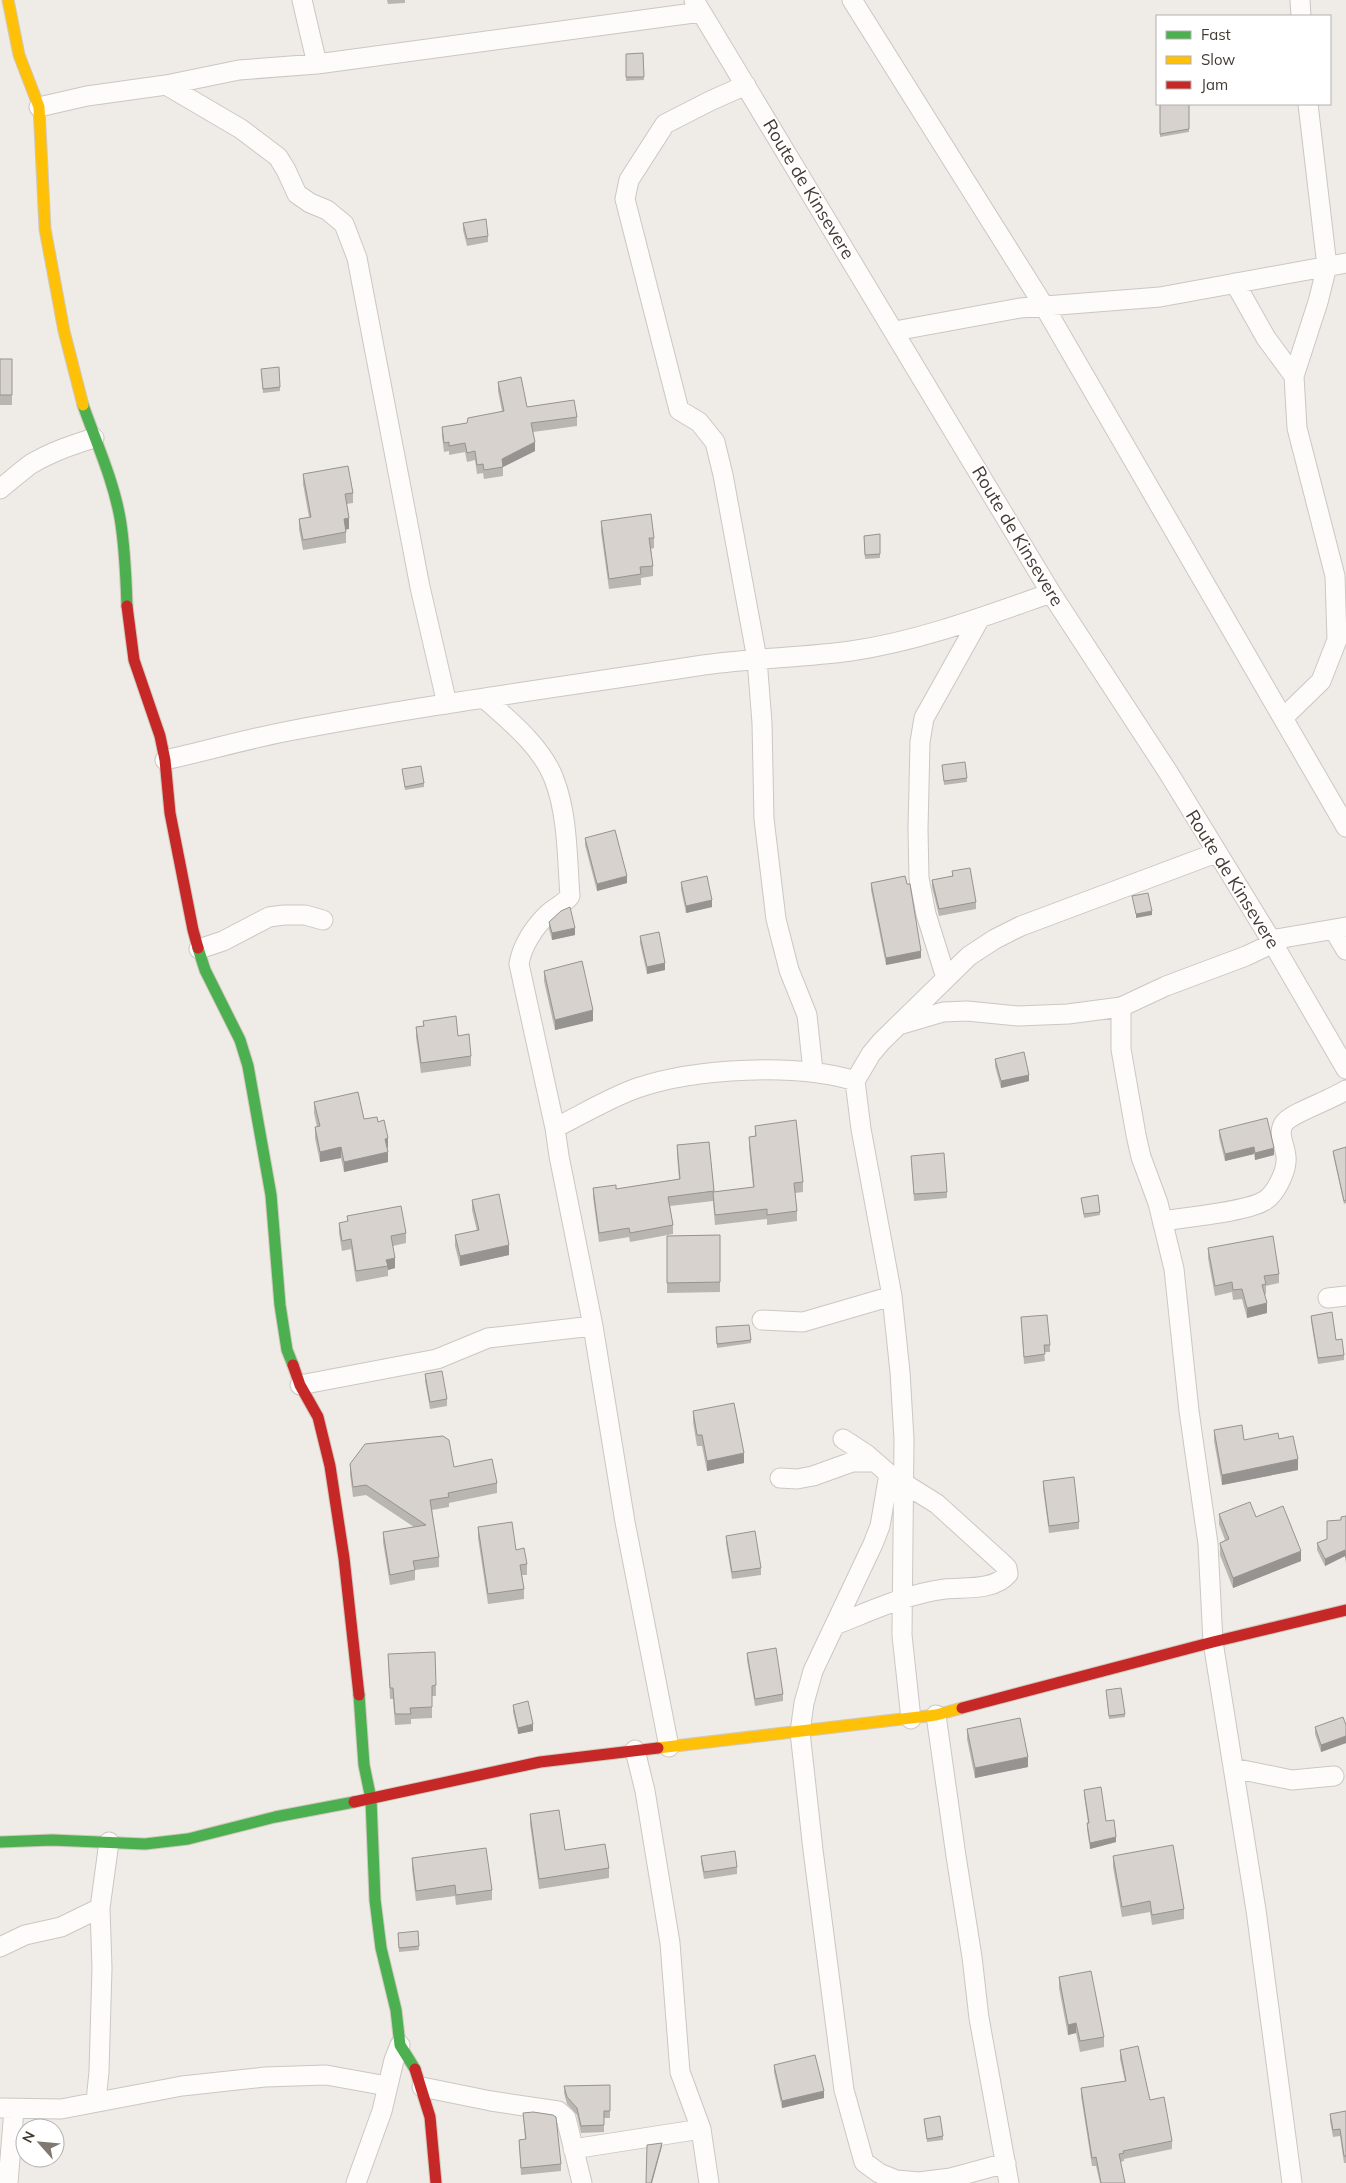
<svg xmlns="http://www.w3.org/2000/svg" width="1346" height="2183" viewBox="0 0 1346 2183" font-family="Mulish,sans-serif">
	<rect width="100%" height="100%" fill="#efebe6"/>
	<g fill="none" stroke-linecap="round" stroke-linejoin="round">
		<g stroke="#cbc7c2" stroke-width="21">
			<path id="street" d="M302 0 317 64
				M694 0 1051 593 1168 772 1271 940 1346 1069
				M852 0 1044 306 1346 827
				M1300 0 1301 16
				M166 85 241 129 278 157 286 170 297 194 310 203 327 210 344 224 357 258 420 587 447 704
				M746 85 710 101 665 124 629 180 625 199 679 410 699 422 715 442 723 475 757 659 762 723 764 819 776 919 789 970 807 1015 813 1071
				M39 107 87 96 166 85 239 70 317 64 701 12
				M1235 283 1266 338 1294 376
				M895 331 1020 308 1160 297 1346 263
				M0 489C10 481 20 472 31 464 51 452 72 445 94 438
				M485 699C510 721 542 747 554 779 568 815 567 858 570 896 564 904 556 907 549 913 535 926 522 945 519 964L555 1128 559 1156 593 1326 625 1522 669 1747
				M1283 718 1321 681 1337 640 1335 576 1297 428 1294 376 1318 302 1327 266 1308 104
				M165 760C206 751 247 739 289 731 424 705 561 687 697 666 748 658 800 658 851 651 920 641 985 616 1051 593
				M1334 930 1346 950
				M199 949 223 941 269 917 284 915H305L323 920
				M946 978 926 914 919 878 918 830 920 742 924 718 980 618
				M1121 1007V1049L1136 1135 1141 1157 1158 1203 1174 1269 1189 1411 1208 1544 1213 1642 1256 1910 1292 2183
				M899 1025 943 1012 967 1011 1018 1016 1068 1014 1121 1007 1166 986 1246 956 1265 947 1271 940 1346 927
				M555 1128C583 1114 609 1098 637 1088 696 1068 797 1063 855 1081
				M1163 1221C1186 1217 1246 1212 1264 1201 1275 1195 1285 1174 1286 1162 1288 1148 1275 1134 1285 1122 1294 1112 1331 1100 1346 1090
				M1328 1298 1346 1296
				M762 1320 803 1322 892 1296
				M300 1385 437 1359 488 1338 593 1326
				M889 1474 880 1526 873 1544 813 1671 804 1703 800 1732 813 1850 844 2090 864 2162 879 2173 896 2180 919 2182 951 2178 1006 2163
				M780 1478 797 1479 813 1476 852 1462H875
				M835 1625C871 1611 906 1594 945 1589 964 1587 994 1591 1008 1574L1007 1568 1002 1563 937 1504 889 1474 866 1454 843 1439
				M936 1715 956 1856 972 1957 979 2018 1009 2183
				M911 1719 902 1635 904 1439 900 1372 892 1296 861 1129 855 1081 871 1054 881 1042 969 956 995 939 1021 926 1216 853
				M635 1750 645 1791 670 1943 680 2072 701 2129
				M1233 1768 1292 1780 1334 1776
				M0 1947 25 1935 61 1927 100 1908
				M422 2087 491 2101 558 2111 566 2118 582 2183
				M96 2101 99 2072 102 1968 100 1908 109 1842
				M0 2108 61 2109 182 2086 265 2077 326 2075 387 2086
				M573 2149 701 2129 709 2183
				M8 2183 14 2109
				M356 2183 382 2111 394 2060 400 2045"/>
		</g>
		<g stroke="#d0c9bd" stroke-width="13">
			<path id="fast" d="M83 405C96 442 113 479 120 518 125 547 126 576 127 606
				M198 948 205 970 240 1040 248 1066 271 1195 280 1305 287 1350 293 1365
				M359 1695 364 1765 371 1799 375 1900 381 1948 396 2010 400 2045 415 2069
				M0 1842 52 1840 145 1844 188 1839 275 1817 354 1802"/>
		</g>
		<g stroke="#d0c9bd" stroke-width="13">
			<path id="slow" d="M8 0 19 55 39 107 45 229 64 331 83 405
				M658 1748 936 1715 962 1708"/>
		</g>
		<g stroke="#d0c9bd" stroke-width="13">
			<path id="jam" d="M127 606 134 660 160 736 165 760 170 813 193 930 198 948
				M293 1365 300 1385 318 1417 330 1466 344 1558 359 1695
				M962 1708 1213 1642 1346 1610
				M354 1802 540 1762 658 1748
				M415 2069 430 2117 436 2183"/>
		</g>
		<use href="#street" stroke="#fdfcfb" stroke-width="19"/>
		<use href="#fast" stroke="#4caf50" stroke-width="11"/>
		<use href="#slow" stroke="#ffc107" stroke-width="11"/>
		<use href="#jam" stroke="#c62828" stroke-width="11"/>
	</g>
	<path fill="#b9b5b0" d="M387 0H405V3L388 4Z
		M643 53 644 80 626 81V54Z
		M1160 104H1189V132L1160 137Z
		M463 223 488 236V242L467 246 463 230Z
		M0 359H12V405H0Z
		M261 373 280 387V391L263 393Z
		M498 382 527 407 577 417V426L533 432 535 451 503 467V476L484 479 483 473 477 474 475 460 467 462 465 452 449 455V451L444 452 442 436V427L467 423 502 411 498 391Z
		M303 474 353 493V503L346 504 349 529H346V543L303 550 299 529V519L309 517 303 484Z
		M601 521 654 538V548L651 549 653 566V576L641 578V585L609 589 601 532Z
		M880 534V558L865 559 864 536Z
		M942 765 967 778V782L944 785Z
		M402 769 424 783V787L405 790Z
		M585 838 627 883 597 891 585 845Z
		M952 871 976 902V909L939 916 932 887V880L952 876Z
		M681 882 712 907 686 913 681 889Z
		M871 883 921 958 886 965 871 890Z
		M549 922 575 935 552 940 549 929Z
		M640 936 665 970 647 974 640 943Z
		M544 971 593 1021 555 1030 544 981Z
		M423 1021 458 1036 471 1056V1066L421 1073 416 1037V1027L423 1026Z
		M995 1059 1029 1081 1001 1088 995 1066Z
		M314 1102 364 1119 378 1122 388 1148H387L388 1162 344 1172 341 1158 320 1162 315 1138V1127H317L314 1113Z
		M755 1126 803 1182V1192L795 1193 797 1211V1221L767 1225V1219L715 1225 713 1201 670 1206 673 1225V1234L630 1242 629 1237 599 1242 593 1197V1188L616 1189 679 1179 677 1155V1145L709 1142 714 1192 753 1187 749 1147V1137L755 1136Z
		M1219 1130 1274 1155 1255 1160 1254 1154 1225 1161 1219 1137Z
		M1346 1147V1203L1344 1204 1333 1154V1151Z
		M911 1156 947 1192V1198L914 1201Z
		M1081 1198 1100 1212V1215L1084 1218Z
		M472 1200 509 1255 460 1266 455 1246V1235L477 1231 472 1210Z
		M347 1216 406 1233V1243L393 1246 395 1268 388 1270V1276L356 1282 351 1249 342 1251 339 1233V1223L347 1222Z
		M720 1235V1292L667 1293V1236Z
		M1208 1248 1279 1274V1283L1266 1286V1294H1265L1267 1313 1247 1318 1242 1299 1233 1300 1232 1292 1215 1296 1208 1258Z
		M1311 1316 1336 1340 1344 1355V1360L1318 1364 1311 1321Z
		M1021 1317 1050 1345V1352H1044L1045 1361 1024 1364Z
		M716 1327 751 1340V1343L717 1348Z
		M425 1374 447 1399V1406L430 1409 425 1381Z
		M693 1411 744 1463 707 1471 702 1446H697L693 1422Z
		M1214 1430 1244 1440 1279 1439 1298 1470 1222 1485 1214 1441Z
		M350 1464 454 1467 497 1483V1493L449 1503V1507L432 1510 439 1557V1567L415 1570V1580L390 1585 383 1542V1532L414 1527 366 1495 353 1497 350 1474Z
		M1043 1481 1079 1522V1529L1049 1533 1043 1488Z
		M1219 1514 1256 1517 1301 1561 1233 1588 1220 1555V1543L1225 1540 1219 1524Z
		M1346 1516V1564L1345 1556 1325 1566 1317 1550V1543L1327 1539 1341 1520Z
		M478 1527 516 1550 527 1564V1575H522L524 1589V1599L488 1604 478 1538Z
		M726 1536 761 1568V1575L732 1579 726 1543Z
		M747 1653 783 1694V1701L755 1706 747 1660Z
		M388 1654 436 1685V1696H432V1718L411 1719V1724L395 1725 393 1699H390Z
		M1106 1690 1125 1714V1717L1109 1719Z
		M513 1705 533 1731 518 1734 513 1712Z
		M1346 1725V1743L1321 1752 1315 1734V1727Z
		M967 1729 1028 1767 975 1778 967 1739Z
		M1084 1790 1106 1821 1116 1842 1090 1849 1087 1829V1823H1088L1084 1795Z
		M530 1814 565 1850 609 1868V1878L539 1889 530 1824Z
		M701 1856 737 1867V1874L704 1879 701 1862Z
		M1113 1856 1184 1909V1919L1152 1925 1150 1912 1122 1917 1113 1867Z
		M412 1858 492 1890V1900L456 1905 455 1896 416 1901 412 1869Z
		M418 1931 419 1950 399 1952 398 1936Z
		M1059 1977 1104 2037V2047L1080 2052 1076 2033 1068 2035 1059 1988Z
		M1120 2050 1150 2100 1172 2141V2149L1124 2159V2161L1120 2162 1125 2183H1100L1096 2166H1092L1081 2096V2088L1125 2081 1120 2059Z
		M774 2065 824 2098 782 2108 774 2072Z
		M610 2085V2118H604V2132L581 2133 577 2115 567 2104 564 2093V2086Z
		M1346 2111V2163H1344L1340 2136 1333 2137 1330 2121V2114Z
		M523 2113 561 2164V2171L521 2175 519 2140 525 2139Z
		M924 2119 943 2136V2140L927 2142Z"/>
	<path fill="#969390" d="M535 442V451L503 467 502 459Z
		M349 518V529L344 530V519Z
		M627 876V883L597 891V884Z
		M712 900V907L686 913V906Z
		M1152 911V915L1136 918V914Z
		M575 928V935L552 940V933Z
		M921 951V958L886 965V958Z
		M665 963V970L647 974V967Z
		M593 1010V1021L555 1030V1020Z
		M1029 1075V1081L1001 1088V1081Z
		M388 1138V1148L385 1149V1139Z
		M341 1147V1158L320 1162V1152Z
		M1254 1147V1154L1225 1161V1154Z
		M1274 1148V1155L1255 1160V1153Z
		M388 1152V1162L344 1172V1162Z
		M509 1245V1255L460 1266V1256Z
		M395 1258V1268L388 1270 386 1260Z
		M1267 1303V1313L1247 1318V1308Z
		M744 1453V1463L707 1471V1461Z
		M1298 1459V1470L1222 1485V1475Z
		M1345 1550V1556L1325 1566V1559Z
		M1301 1551V1561L1233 1588V1578Z
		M533 1724V1731L518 1734V1728Z
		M1346 1736V1743L1321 1752V1745Z
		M1028 1757V1767L975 1778V1768Z
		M1116 1837V1842L1090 1849V1843Z
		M1076 2023V2033L1068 2035V2025Z
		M824 2091V2098L782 2108V2101Z
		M662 2143V2146L652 2183H651Z"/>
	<path fill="#d7d2cd" stroke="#969390" d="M643 53 644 77H626V54Z
		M1160 104H1189V129L1160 134Z
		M486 219 488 236 467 239 463 223Z
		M0 359H12V395H0Z
		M279 367 280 387 263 389 261 369Z
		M521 377 527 407 574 400 577 417 531 423 535 442 502 459 503 467 484 470 483 464 477 465 475 451 467 453 465 443 449 446V442L444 443 442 427 467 423 468 418 504 411 498 382Z
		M348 466 353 493 345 494 349 518 344 519 346 532 303 540 299 519 311 517 303 474Z
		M651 514 654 538H649L653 566 640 567 641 574 609 579 601 521Z
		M880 534V554L865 555 864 536Z
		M965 762 967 778 944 781 942 765Z
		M421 766 424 783 405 787 402 769Z
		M615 830 627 876 597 884 585 838Z
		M970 868 976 902 939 909 932 880 953 876 952 871Z
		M707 876 712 900 686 906 681 882Z
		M905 876 907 884H910L921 951 886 958 871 883Z
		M1148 893 1152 911 1136 914 1132 896Z
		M570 907 575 928 552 933 549 922 561 911Z
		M659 932 665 963 647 967 640 936Z
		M582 961 593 1010 555 1020 544 971Z
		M456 1016 458 1036 469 1034 471 1056 421 1063 416 1027 424 1026 423 1021Z
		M1024 1052 1029 1075 1001 1081 995 1059Z
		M358 1092 364 1119 377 1117 378 1122 384 1120 388 1138 385 1139 388 1152 344 1162 341 1147 320 1152 315 1127 320 1126 314 1102Z
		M1267 1118 1274 1148 1255 1153 1254 1147 1225 1154 1219 1130Z
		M796 1120 803 1182 794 1183 797 1211 767 1215V1209L715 1215 713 1192 754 1187 749 1137 756 1136 755 1126Z
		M709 1142 714 1191 668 1197 673 1225 630 1233 629 1228 599 1233 593 1188 616 1185V1189L680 1179 677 1145Z
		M1346 1147V1200L1344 1201 1333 1151Z
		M944 1153 947 1192 914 1194 911 1156Z
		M499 1194 509 1245 460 1256 455 1235 479 1230 472 1200Z
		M1098 1195 1100 1212 1084 1214 1081 1198Z
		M401 1206 406 1233 391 1236 395 1258 386 1260 388 1266 356 1271 351 1239 342 1241 339 1223 348 1221 347 1216Z
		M720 1235V1282L667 1283V1236Z
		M1273 1236 1279 1274 1264 1276 1266 1284 1262 1285 1267 1303 1247 1308 1242 1289 1233 1290 1232 1282 1215 1286 1208 1248Z
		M1332 1312 1336 1340 1342 1339 1344 1355 1318 1358 1311 1316Z
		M1047 1315 1050 1345H1044L1045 1354 1024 1357 1021 1317Z
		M749 1325 751 1340 717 1344 716 1327Z
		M442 1371 447 1399 430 1402 425 1374Z
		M734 1403 744 1453 707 1461 702 1435H697L693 1411Z
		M1242 1425 1244 1440 1278 1433 1279 1439 1293 1436 1298 1459 1222 1475 1214 1430Z
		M443 1436 449 1440 454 1467 492 1459 497 1483 448 1493 449 1497 430 1500 439 1557 413 1561 415 1570 390 1575 383 1532 426 1525 366 1485 353 1487 350 1464 365 1444Z
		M1074 1477 1079 1522 1049 1526 1043 1481Z
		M1250 1502 1256 1517 1283 1506 1301 1551 1233 1578 1220 1544V1543L1229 1539 1219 1514Z
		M1346 1516V1558L1345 1550 1325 1559 1317 1543 1327 1539V1521L1341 1520V1517Z
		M512 1522 516 1550 524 1548 527 1564 520 1565 524 1589 488 1594 478 1527Z
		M755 1531 761 1568 732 1572 726 1536Z
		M776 1648 783 1694 755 1699 747 1653Z
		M435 1652 436 1685 432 1686V1707L410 1708 411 1714H395L393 1688H390L388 1654Z
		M1121 1688 1125 1714 1109 1716 1106 1690Z
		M528 1701 533 1724 518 1728 513 1705Z
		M1343 1717 1346 1725V1736L1321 1745 1315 1727Z
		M1020 1718 1028 1757 975 1768 967 1729Z
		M1101 1787 1106 1821 1114 1820 1116 1837 1090 1843 1087 1823H1089L1084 1790Z
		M559 1810 565 1850 605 1844 609 1868 539 1879 530 1814Z
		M1173 1845 1184 1909 1152 1915 1150 1901 1122 1907 1113 1856Z
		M486 1848 492 1890 456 1895 455 1885 416 1891 412 1858Z
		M735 1851 737 1867 704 1872 701 1856Z
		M418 1931 419 1946 399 1948 398 1933Z
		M1091 1971 1104 2037 1080 2041 1076 2023 1068 2025 1059 1977Z
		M1138 2046 1150 2100 1164 2097 1172 2141 1123 2151 1124 2153 1119 2154 1125 2183H1101L1096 2157 1092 2158 1081 2088 1126 2081 1120 2050Z
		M815 2055 824 2091 782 2101 774 2065Z
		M610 2085V2111H604V2125L581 2126 577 2108 567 2097 564 2086Z
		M1346 2111V2156H1344L1340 2129 1333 2130 1330 2114Z
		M533 2112 553 2115 556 2117 561 2164 521 2168 519 2140 526 2139 523 2113Z
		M940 2116 943 2136 927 2139 924 2119Z
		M662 2143 651 2183H646L647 2145Z"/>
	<g text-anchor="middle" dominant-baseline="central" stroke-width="4" stroke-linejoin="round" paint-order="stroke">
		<g font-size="18" fill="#443b32" stroke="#fff">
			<text transform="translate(809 189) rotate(59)">Route de Kinsevere</text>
			<text transform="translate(1018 536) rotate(59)">Route de Kinsevere</text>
			<text transform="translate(1233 879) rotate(58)">Route de Kinsevere</text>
		</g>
	</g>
	<rect x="1156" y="15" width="175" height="90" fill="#ffffff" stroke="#b4b1ad"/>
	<rect x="1166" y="31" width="25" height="8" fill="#4caf50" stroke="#b4b1ad"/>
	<text x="1201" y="40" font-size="15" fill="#443b32">Fast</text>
	<rect x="1166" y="56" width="25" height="8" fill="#ffc107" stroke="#b4b1ad"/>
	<text x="1201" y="65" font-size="15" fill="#443b32">Slow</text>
	<rect x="1166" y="81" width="25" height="8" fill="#c62828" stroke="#b4b1ad"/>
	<text x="1201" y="90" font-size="15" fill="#443b32">Jam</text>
	<g transform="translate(40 2143) rotate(297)"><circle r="24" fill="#ffffff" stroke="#b4b1ad"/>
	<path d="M0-4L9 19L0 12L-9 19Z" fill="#807971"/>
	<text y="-8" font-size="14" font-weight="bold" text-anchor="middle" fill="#443b32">N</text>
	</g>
</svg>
